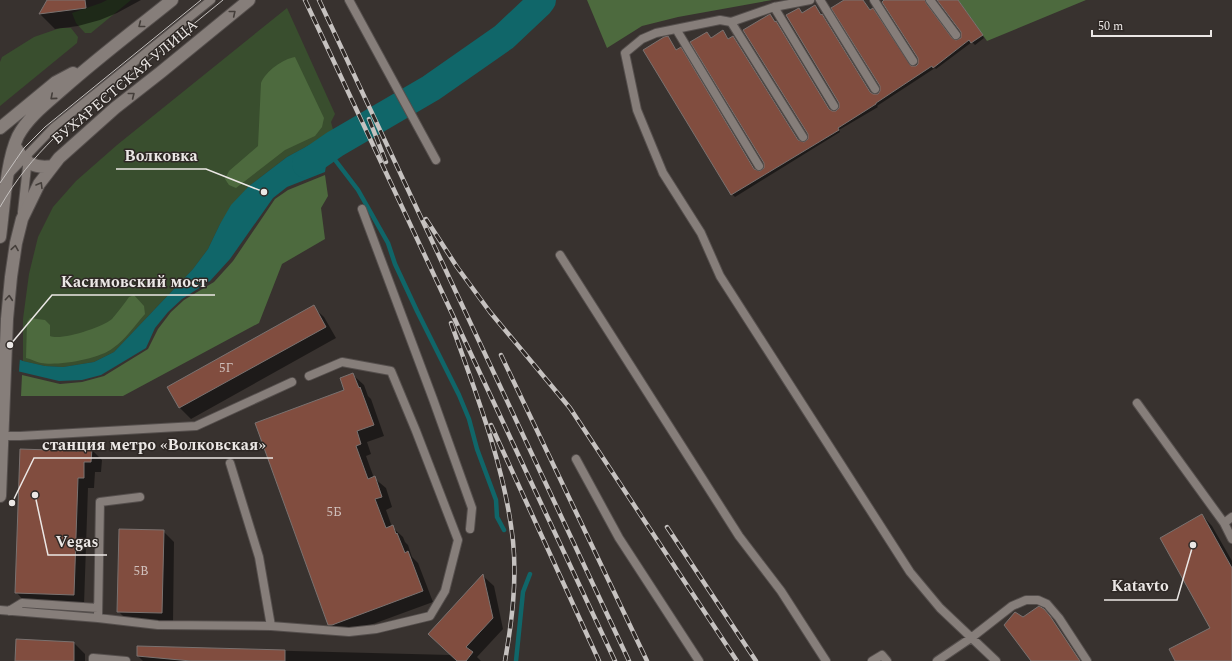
<svg xmlns="http://www.w3.org/2000/svg" width="1232" height="661" viewBox="0 0 1232 661" font-family="Spectral,serif">
	<rect width="100%" height="100%" fill="#38322f"/>
	<path fill="#394e2e" d="M107 0H131L91 33H85L76 23 72 13 101 3Z
		M287 8 335 114 331 122 335 137 311 144 287 157 249 186 220 224 208 249 193 269 114 352 94 362 63 367 45 366 23 361V319L29 274 38 237 53 207 76 181 117 145Z
		M60 28H71L78 37 77 43 0 106V62L2 57 34 37Z"/>
	<path fill="#4d6a3e" d="M587 0H772L678 17 642 26 607 48Z
		M958 0H1086L987 41Z
		M295 57 324 118 322 127 315 136 285 150 236 188 229 185 225 179 229 171 258 146 261 83C266 71 283 59 295 57Z
		M325 175 328 196 321 208 325 239 282 264 259 323 123 396H21L22 375 60 384 82 382 104 376 148 349 158 329 171 312 184 300 214 282 233 261 275 199 288 190Z
		M134 295 144 306 145 314C135 325 126 339 113 348 100 359 58 366 41 363 36 362 31 359 26 358L27 322 30 318 45 320 50 325V336C61 341 103 327 112 319 118 312 124 304 129 297Z"/>
	<path fill="#106669" d="M335 137 340 148 327 160 325 172 287 187 273 198 230 259 210 281 182 299 168 312 155 328 146 348 101 375 82 380 59 381 0 367V351L23 361 45 366 63 367 94 362 114 352 193 269 208 249 220 224 231 205 249 186 287 157 311 144Z"/>
	<path fill="#38322f" d="M0 349 20 357 19 372 0 367Z"/>
	<path fill="#0007" d="M48 0H141L117 13 100 20 78 26 55 29 40 14Z
		M846 0H863L910 67H916L919 64V58L886 0H928V7L953 40 959 41 962 37 961 31 937 0H957L984 38 975 45 972 42 936 69 935 68 877 106 878 107 839 130 840 132 735 197 732 194 670 40 677 51H683L755 170 760 173 765 169V163L711 39 723 31 729 39 733 37 735 39 799 141 804 144 809 140V134L775 23 778 25 831 112H837L840 109V103L799 9 803 14 815 6 817 9 825 18 872 95H878L881 92V86Z
		M313 307 324 317 336 338 191 419 180 408 169 388Z
		M353 375 364 385 368 396 371 399 384 436 367 442 371 454 366 456 374 478 386 488 392 507 386 510 392 527 403 537 405 542 408 545 412 557 418 563 433 602 343 635H340L329 624 345 391Z
		M91 449 102 460 101 472H95L94 488H88L84 605 26 603 16 592 80 452Z
		M1202 515 1212 526 1232 561V661H1176L1212 629Z
		M163 531 174 542 173 623 129 622 118 611Z
		M483 576 494 586 503 629 477 657 481 661H143L138 656V647L451 655 430 634Z
		M17 641 74 643 85 654V661H16Z"/>
	<g fill="none" stroke-linecap="round" stroke-linejoin="round">
		<path stroke="#106669" stroke-width="4.5" d="M329 152 358 190 388 243 395 264 417 311 459 395 469 419 477 449 496 500 497 517 504 530
			M516 661 523 592 530 574"/>
		<path stroke="#106669" stroke-width="28" d="M306 164 335 144 431 88 504 37 539 4 542 0"/>
	</g>
	<path fill="#814d3f" stroke="#7a7270" d="M47 0H85L86 8 39 14Z
		M844 0H863L870 10 873 8 911 66H916L918 64V58L882 2 884 0H925L926 3 952 38 956 40 961 38V32L937 0H958L983 35 971 43 969 40 933 68 932 66 876 103V104L838 128 839 130 731 195 643 50 664 37 668 36 676 50 681 47 754 169 760 171 764 168V163L690 42 707 32 711 38 723 30 728 39 733 36 798 140 804 142 808 139V134L743 30 770 14 775 22 776 21 829 109 832 111H836L839 108V103L786 15 799 8 802 13 815 5 821 15 822 14 870 92 873 94H878L880 91V86L831 8Z
		M314 305 326 327 179 408 167 387Z
		M353 373 359 388 360 387 374 425 357 431 361 444 356 446 368 479 375 476 382 497 375 499 386 528 393 525 396 534 397 533 405 553 408 551 423 591 332 625H328L255 423 344 390 340 378Z
		M79 448H92L91 462H84V478H78L74 595 15 593 20 449 79 451Z
		M1202 514 1232 568V661H1175L1169 649 1210 628 1160 538Z
		M119 529 164 530 162 613 117 612Z
		M483 574 493 618 466 647 473 652 466 661H457L428 634Z
		M1039 606 1044 609 1050 616 1080 661H1031L1004 625 1015 612 1023 617Z
		M16 639 74 642V661H15Z
		M137 646 285 650V661H191L137 656Z"/>
	<g fill="none" stroke-linecap="round" stroke-linejoin="round">
		<g stroke="#554f4d" stroke-width="10">
			<path id="lane" d="M349 0 436 160
				M810 0 774 7 731 22 720 20 656 33 642 39 625 53 637 110 663 173 701 233 720 276 910 572 940 608 996 661
				M820 0 875 89
				M874 0 913 61
				M930 0 956 35
				M774 7 834 106
				M731 22 803 137
				M676 29 759 166
				M8 175 54 127 211 0
				M362 209 433 399 472 508 470 529
				M22 212 28 158
				M560 255 739 536 781 591 826 661
				M1137 403 1224 523 1232 539
				M2 436H20L196 426 292 382
				M576 459 619 538 699 661
				M230 463 259 557 271 626
				M1224 523 1232 517
				M0 610 98 618 158 625 271 626 349 632 376 629 430 616 445 591 458 540 416 431 391 371 342 362 309 376
				M9 611 22 603 98 608
				M98 618 100 502 140 497
				M93 661V658L126 661
				M872 661 882 655 887 661
				M937 661 971 638 1012 606 1026 600H1038L1047 604 1059 618 1087 661"/>
		</g>
		<g stroke="#554f4d" stroke-width="14">
			<path id="secondary" d="M0 128 56 82 73 73
				M15 146C24 163 34 169 53 166
				M0 237C4 208 6 161 18 136 28 117 48 102 64 88 99 57 136 29 172 0
				M0 496 7 319 11 277 16 243 22 219 39 184 59 158 115 108 161 72 249 0"/>
		</g>
		<use href="#lane" stroke="#867e7a" stroke-width="8"/>
		<use href="#secondary" stroke="#867e7a" stroke-width="12"/>
		<path stroke="#c6c2c0" stroke-width="1" d="M0 183 24 148 45 127 201 0
			M0 207C16 179 33 159 55 137L223 0"/>
		<g stroke="#c6c2c0" stroke-width="4.5">
			<path id="rail" d="M305 0 615 661
				M319 0 629 661
				M369 119 386 162
				M426 219 457 267 490 312 570 408 737 661
				M451 323C476 393 505 467 513 541 517 581 512 621 505 661
				M501 355 647 661
				M491 425 599 661
				M667 527 756 661"/>
		</g>
		<use href="#rail" stroke="#2e2825" stroke-width="3" stroke-dasharray="9" stroke-linecap="butt"/>
	</g>
	<defs><path id="oneway-chevron" d="M-2-3.5L2.5 0L-2 3.5" fill="none" stroke-width="1.6" stroke-linecap="round" stroke-linejoin="round"/></defs>
	<g stroke="#443e3a">
		<use href="#oneway-chevron" transform="translate(233 13) rotate(-39)"/>
		<use href="#oneway-chevron" transform="translate(141 25) rotate(142)"/>
		<use href="#oneway-chevron" transform="translate(132 95) rotate(-38)"/>
		<use href="#oneway-chevron" transform="translate(53 97) rotate(139)"/>
		<use href="#oneway-chevron" transform="translate(40 185) rotate(-59)"/>
		<use href="#oneway-chevron" transform="translate(15 248) rotate(-81)"/>
		<use href="#oneway-chevron" transform="translate(9 298) rotate(-85)"/>
	</g>
	<g text-anchor="middle" dominant-baseline="central" stroke-width="3" stroke-linejoin="round" paint-order="stroke">
		<g font-size="13" fill="#d0c0bc">
			<text x="226" y="368">5Г</text>
			<text x="334" y="512">5Б</text>
			<text x="141" y="571">5В</text>
		</g>
		<g font-size="15" fill="#ebe7e5" stroke="#2e2825">
			<text transform="translate(125 82) rotate(-40)">БУХАРЕСТСКАЯ УЛИЦА</text>
		</g>
	</g>
	<path fill="none" stroke="#ebe7e5" stroke-width="1.5" d="M264 192L206 169H116M10 345L52 295H215M12 503L34 458H273M35 495L48 555H107M1193 545L1177 600H1104"/>
	<g fill="#ebe7e5" stroke="#2e2825" stroke-width="1.5">
		<circle cx="264" cy="192" r="4"/>
		<circle cx="10" cy="345" r="4"/>
		<circle cx="12" cy="503" r="4"/>
		<circle cx="35" cy="495" r="4"/>
		<circle cx="1193" cy="545" r="4"/>
	</g>
	<g font-size="16" text-anchor="middle" font-weight="bold" fill="#ebe7e5" stroke="#2e2825" stroke-width="3" stroke-linejoin="round" paint-order="stroke">
		<text x="161" y="161">Волковка</text>
		<text x="134" y="287">Касимовский мост</text>
		<text x="154" y="450">станция метро «Волковская»</text>
		<text x="77" y="547">Vegas</text>
		<text x="1140" y="591">Katavto</text>
	</g>
	<path d="M1092 30v6h119v-6" fill="none" stroke="#ebe7e5" stroke-width="2"/>
	<text x="1098" y="30" font-size="12" fill="#ebe7e5" stroke="#2e2825" stroke-width="3" paint-order="stroke">50 m</text>
</svg>
